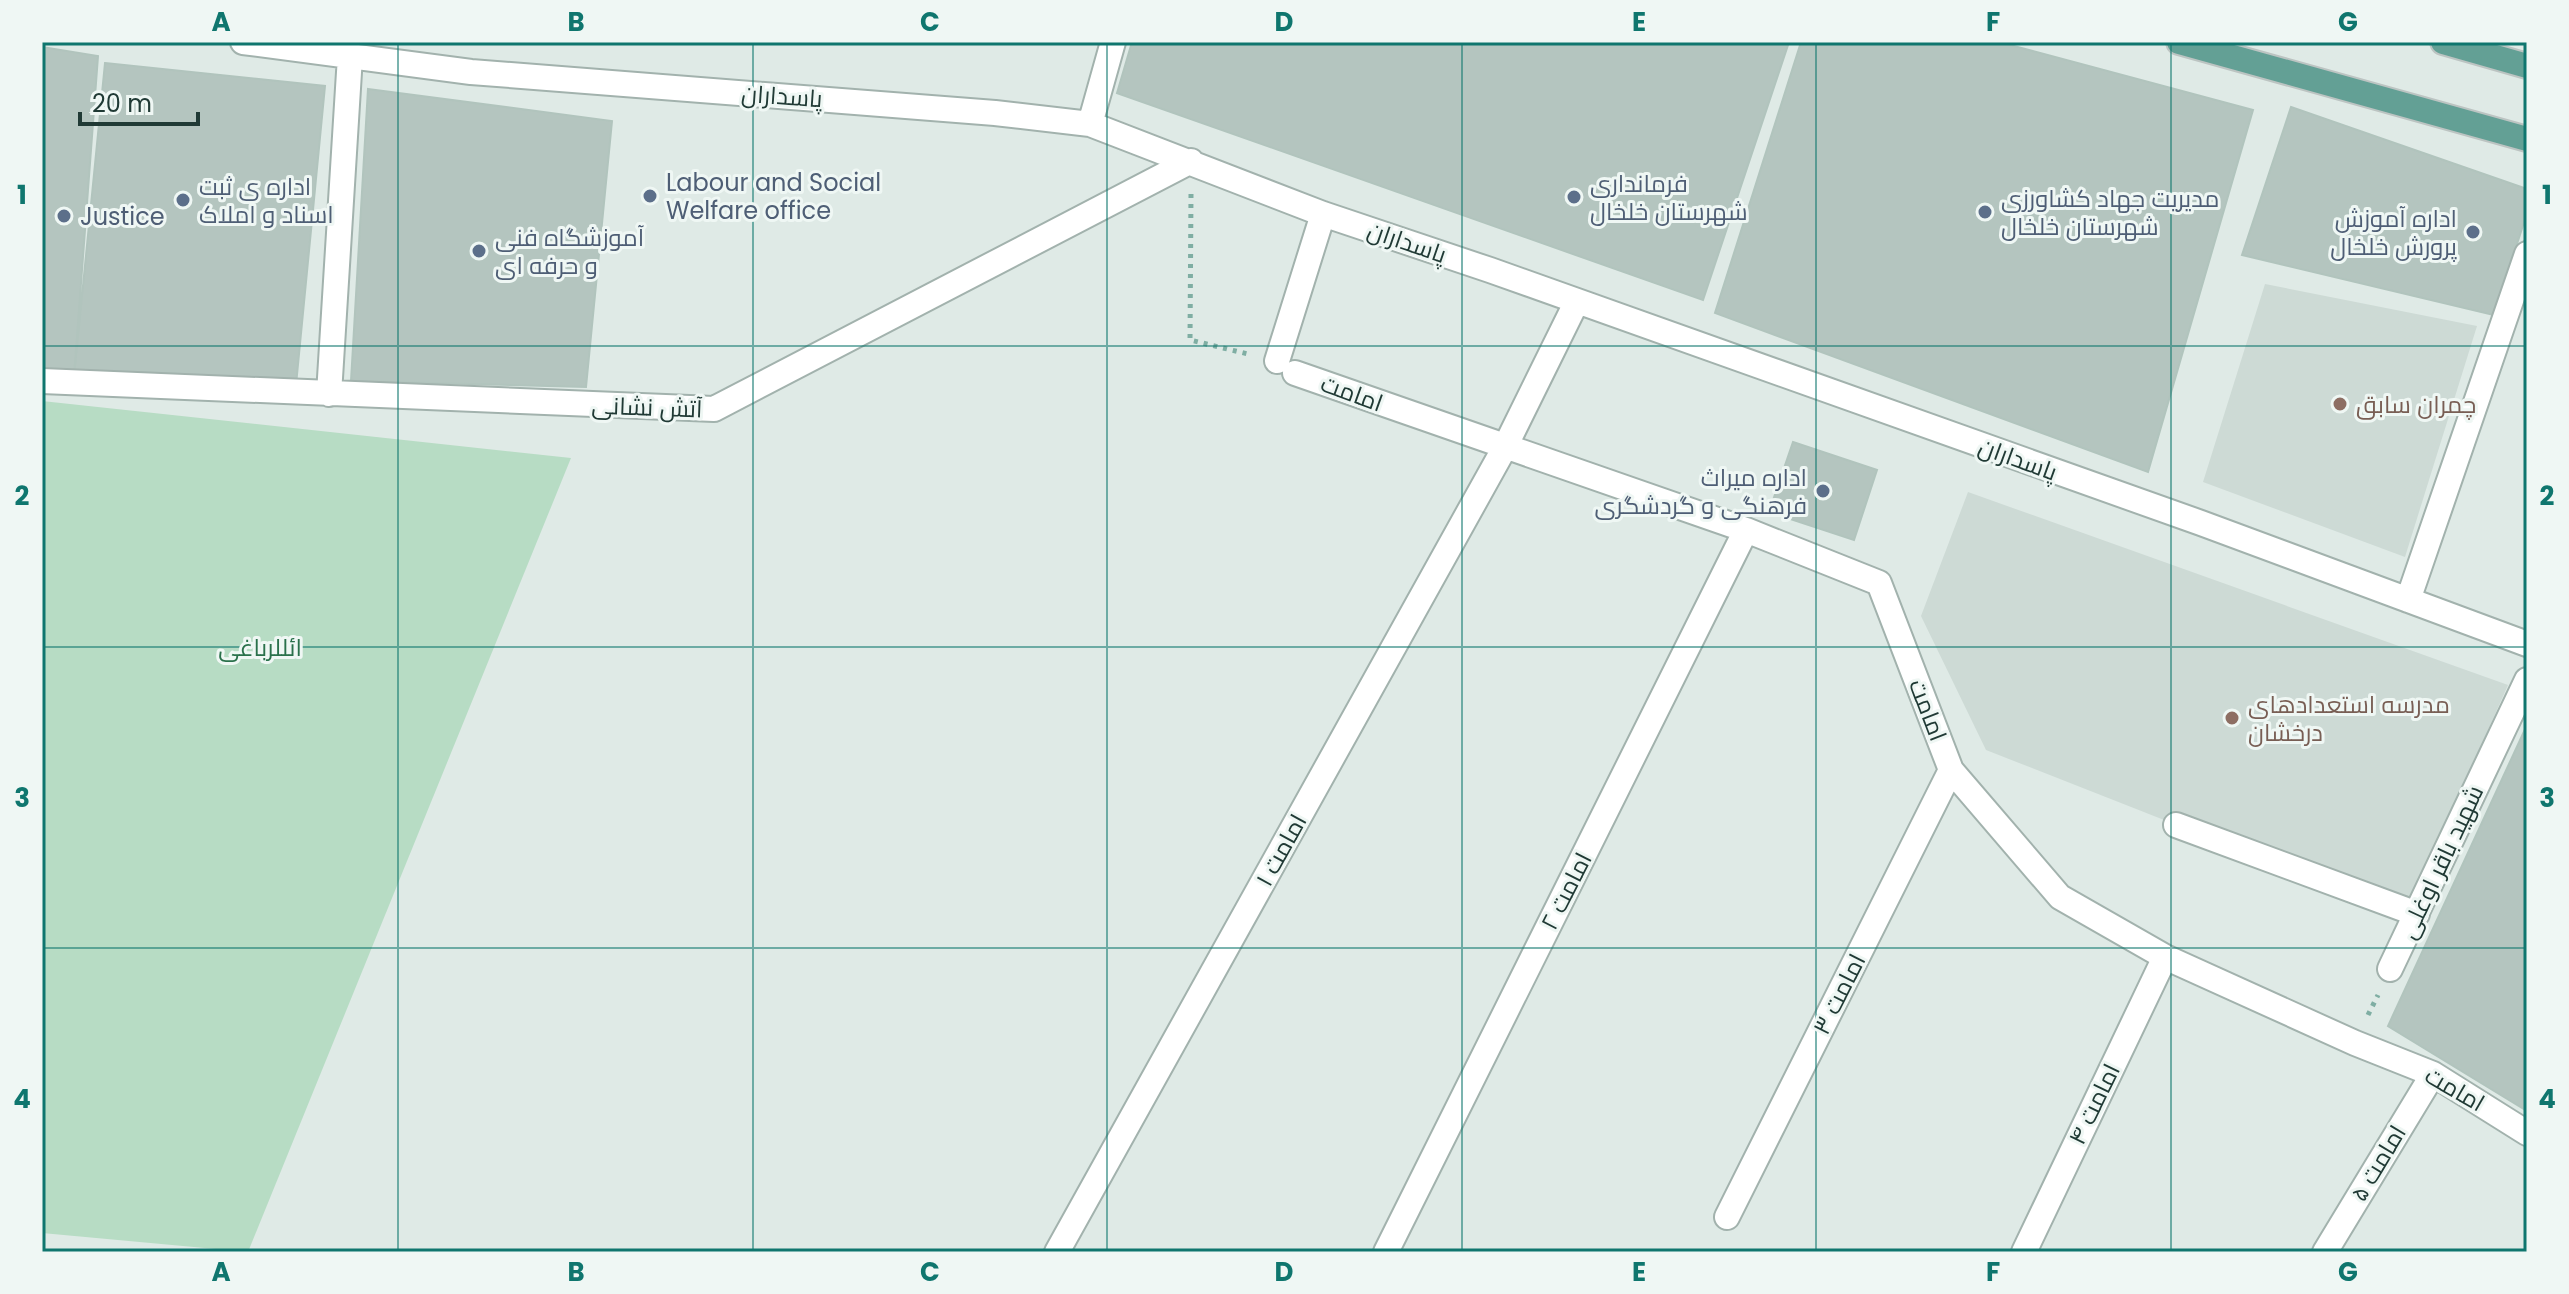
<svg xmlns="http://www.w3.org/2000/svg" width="2569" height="1294" viewBox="0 0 2569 1294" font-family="Poppins,Cairo,sans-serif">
	<rect width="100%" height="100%" fill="#dfeae6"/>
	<path fill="#cddad5" d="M2265 284 2477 326 2405 557 2203 482Z
		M1968 492 2508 685 2406 915 1986 750 1921 616Z"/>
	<path fill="#b7dcc4" d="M42 401 571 458 248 1252 42 1233Z"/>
	<path fill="#b4c5bf" stroke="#b1c4bd" stroke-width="2" d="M1132 42H1789L1703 300 1117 93Z
		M1801 42H1999L2253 110 2148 472 1715 313Z
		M42 47 98 56 74 377 42 376Z
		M105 63 325 86 296 385 74 377Z
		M368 89 612 121 586 387 351 381Z
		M2291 107 2527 189V213L2494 315 2242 255Z
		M1793 442 1877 470 1854 540 1769 512Z
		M2527 725V1111L2388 1026Z"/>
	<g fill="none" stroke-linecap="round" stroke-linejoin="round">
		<g stroke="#a2b2ad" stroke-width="28">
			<path id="minor" d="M243 42 471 72 995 113 1090 124 1323 214 1490 270 2201 523 2527 644
				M1090 124 1113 42
				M1277 361 1323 214
				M1295 373 1746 530 1879 583 1951 770 2060 897 2165 957 2355 1043 2433 1074 2527 1133
				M42 381 714 409 1191 161
				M329 394 350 56
				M2408 600 2527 254
				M2176 825 2417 914
				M2390 969 2527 680
				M1727 1217 1951 770
				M1057 1252 1505 447 1577 301
				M1386 1252 1746 530
				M2024 1252 2165 957
				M2325 1252 2433 1074"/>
		</g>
		<g stroke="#bcc4c2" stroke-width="28">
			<path id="major" d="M2179 42 2527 139
				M2443 42 2527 66"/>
		</g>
		<path stroke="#7faea3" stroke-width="5" stroke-dasharray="4 6" stroke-linecap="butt" d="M1191 194 1190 340 1248 354
			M2368 1015 2378 995"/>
		<use href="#minor" stroke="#fff" stroke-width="24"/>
		<use href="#major" stroke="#63a095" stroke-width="24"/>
	</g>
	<path fill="none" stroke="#0f766e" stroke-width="2" stroke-opacity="0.55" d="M398 42V1252M753 42V1252M1107 42V1252M1462 42V1252M1816 42V1252M2171 42V1252M42 346H2527M42 647H2527M42 948H2527"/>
	<g fill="#5c6f8a" stroke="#eff7f4" stroke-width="3">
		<circle cx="650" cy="196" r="8"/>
		<circle cx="1574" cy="197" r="8"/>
		<circle cx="183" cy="200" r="8"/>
		<circle cx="1985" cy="212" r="8"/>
		<circle cx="64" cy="216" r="8"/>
		<circle cx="2473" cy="232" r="8"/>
		<circle cx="479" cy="251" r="8"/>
		<circle cx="1823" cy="491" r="8"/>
	</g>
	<g fill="#8d6e63" stroke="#eff7f4" stroke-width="3">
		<circle cx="2340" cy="404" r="8"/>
		<circle cx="2232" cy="718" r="8"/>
	</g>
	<g text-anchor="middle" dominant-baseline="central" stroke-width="6" stroke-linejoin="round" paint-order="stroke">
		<g font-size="24" fill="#203a35" stroke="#eff7f4">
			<text transform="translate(782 96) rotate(4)">پاسداران</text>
			<text transform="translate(1407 242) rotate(19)">پاسداران</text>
			<text transform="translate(1352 393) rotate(20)">امامت</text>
			<text transform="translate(647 407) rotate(2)">آتش نشانی</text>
			<text transform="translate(2018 459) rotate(20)">پاسداران</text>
			<text transform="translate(1928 710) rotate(69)">امامت</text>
			<text transform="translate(1281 850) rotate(-61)">امامت ۱</text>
			<text transform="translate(2441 862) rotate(-65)">شهید باقر اوغلی</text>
			<text transform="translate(1566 891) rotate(-63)">امامت ۲</text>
			<text transform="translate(1839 994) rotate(-63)">امامت ۳</text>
			<text transform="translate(2455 1089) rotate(30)">امامت</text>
			<text transform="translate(2094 1104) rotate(-64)">امامت ۴</text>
			<text transform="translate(2378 1163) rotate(-59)">امامت ۵</text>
		</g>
		<g font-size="24" fill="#4e5e75" stroke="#eff7f4" text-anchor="start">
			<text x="666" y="182">Labour and Social<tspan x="666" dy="28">Welfare office</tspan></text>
			<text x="1590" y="183">فرمانداری<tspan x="1590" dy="28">شهرستان خلخال</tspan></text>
			<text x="199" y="186">اداره ی ثبت<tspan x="199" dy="28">اسناد و املاک</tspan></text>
			<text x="2001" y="198">مدیریت جهاد کشاورزی<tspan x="2001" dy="28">شهرستان خلخال</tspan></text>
			<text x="80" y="216">Justice</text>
			<text x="2457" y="218" text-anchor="end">اداره آموزش<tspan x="2457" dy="28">پرورش خلخال</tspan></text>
			<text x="495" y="237">آموزشگاه فنی<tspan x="495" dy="28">و حرفه ای</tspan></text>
			<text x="1807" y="477" text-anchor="end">اداره میراث<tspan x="1807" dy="28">فرهنگی و گردشگری</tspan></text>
		</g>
		<g font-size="24" fill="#785e54" stroke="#eff7f4" text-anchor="start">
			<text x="2356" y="404">چمران سابق</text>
			<text x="2248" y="704">مدرسه استعدادهای<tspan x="2248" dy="28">درخشان</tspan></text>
		</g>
		<g font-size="24" fill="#2a714b" stroke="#eff7f4">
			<text x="260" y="647">ائللرباغی</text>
		</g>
	</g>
	<rect width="2569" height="1294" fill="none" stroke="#eff7f4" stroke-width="88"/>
	<path d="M80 112v12h118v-12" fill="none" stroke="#203a35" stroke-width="4"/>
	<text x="92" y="112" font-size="24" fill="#203a35" stroke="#eff7f4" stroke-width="6" paint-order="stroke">20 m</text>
	<rect x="44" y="44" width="2481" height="1206" fill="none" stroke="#0f766e" stroke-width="3"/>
	<g font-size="26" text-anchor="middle" font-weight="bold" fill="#0f766e">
		<text x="221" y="31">A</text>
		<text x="576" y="31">B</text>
		<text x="930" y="31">C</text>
		<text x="1284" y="31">D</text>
		<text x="1639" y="31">E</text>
		<text x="1993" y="31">F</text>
		<text x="2348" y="31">G</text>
		<text x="22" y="204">1</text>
		<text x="2547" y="204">1</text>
		<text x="22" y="505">2</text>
		<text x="2547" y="505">2</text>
		<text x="22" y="807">3</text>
		<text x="2547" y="807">3</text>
		<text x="22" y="1108">4</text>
		<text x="2547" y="1108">4</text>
		<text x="221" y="1281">A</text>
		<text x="576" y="1281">B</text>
		<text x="930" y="1281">C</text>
		<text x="1284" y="1281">D</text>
		<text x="1639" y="1281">E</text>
		<text x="1993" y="1281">F</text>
		<text x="2348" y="1281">G</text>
	</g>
</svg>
